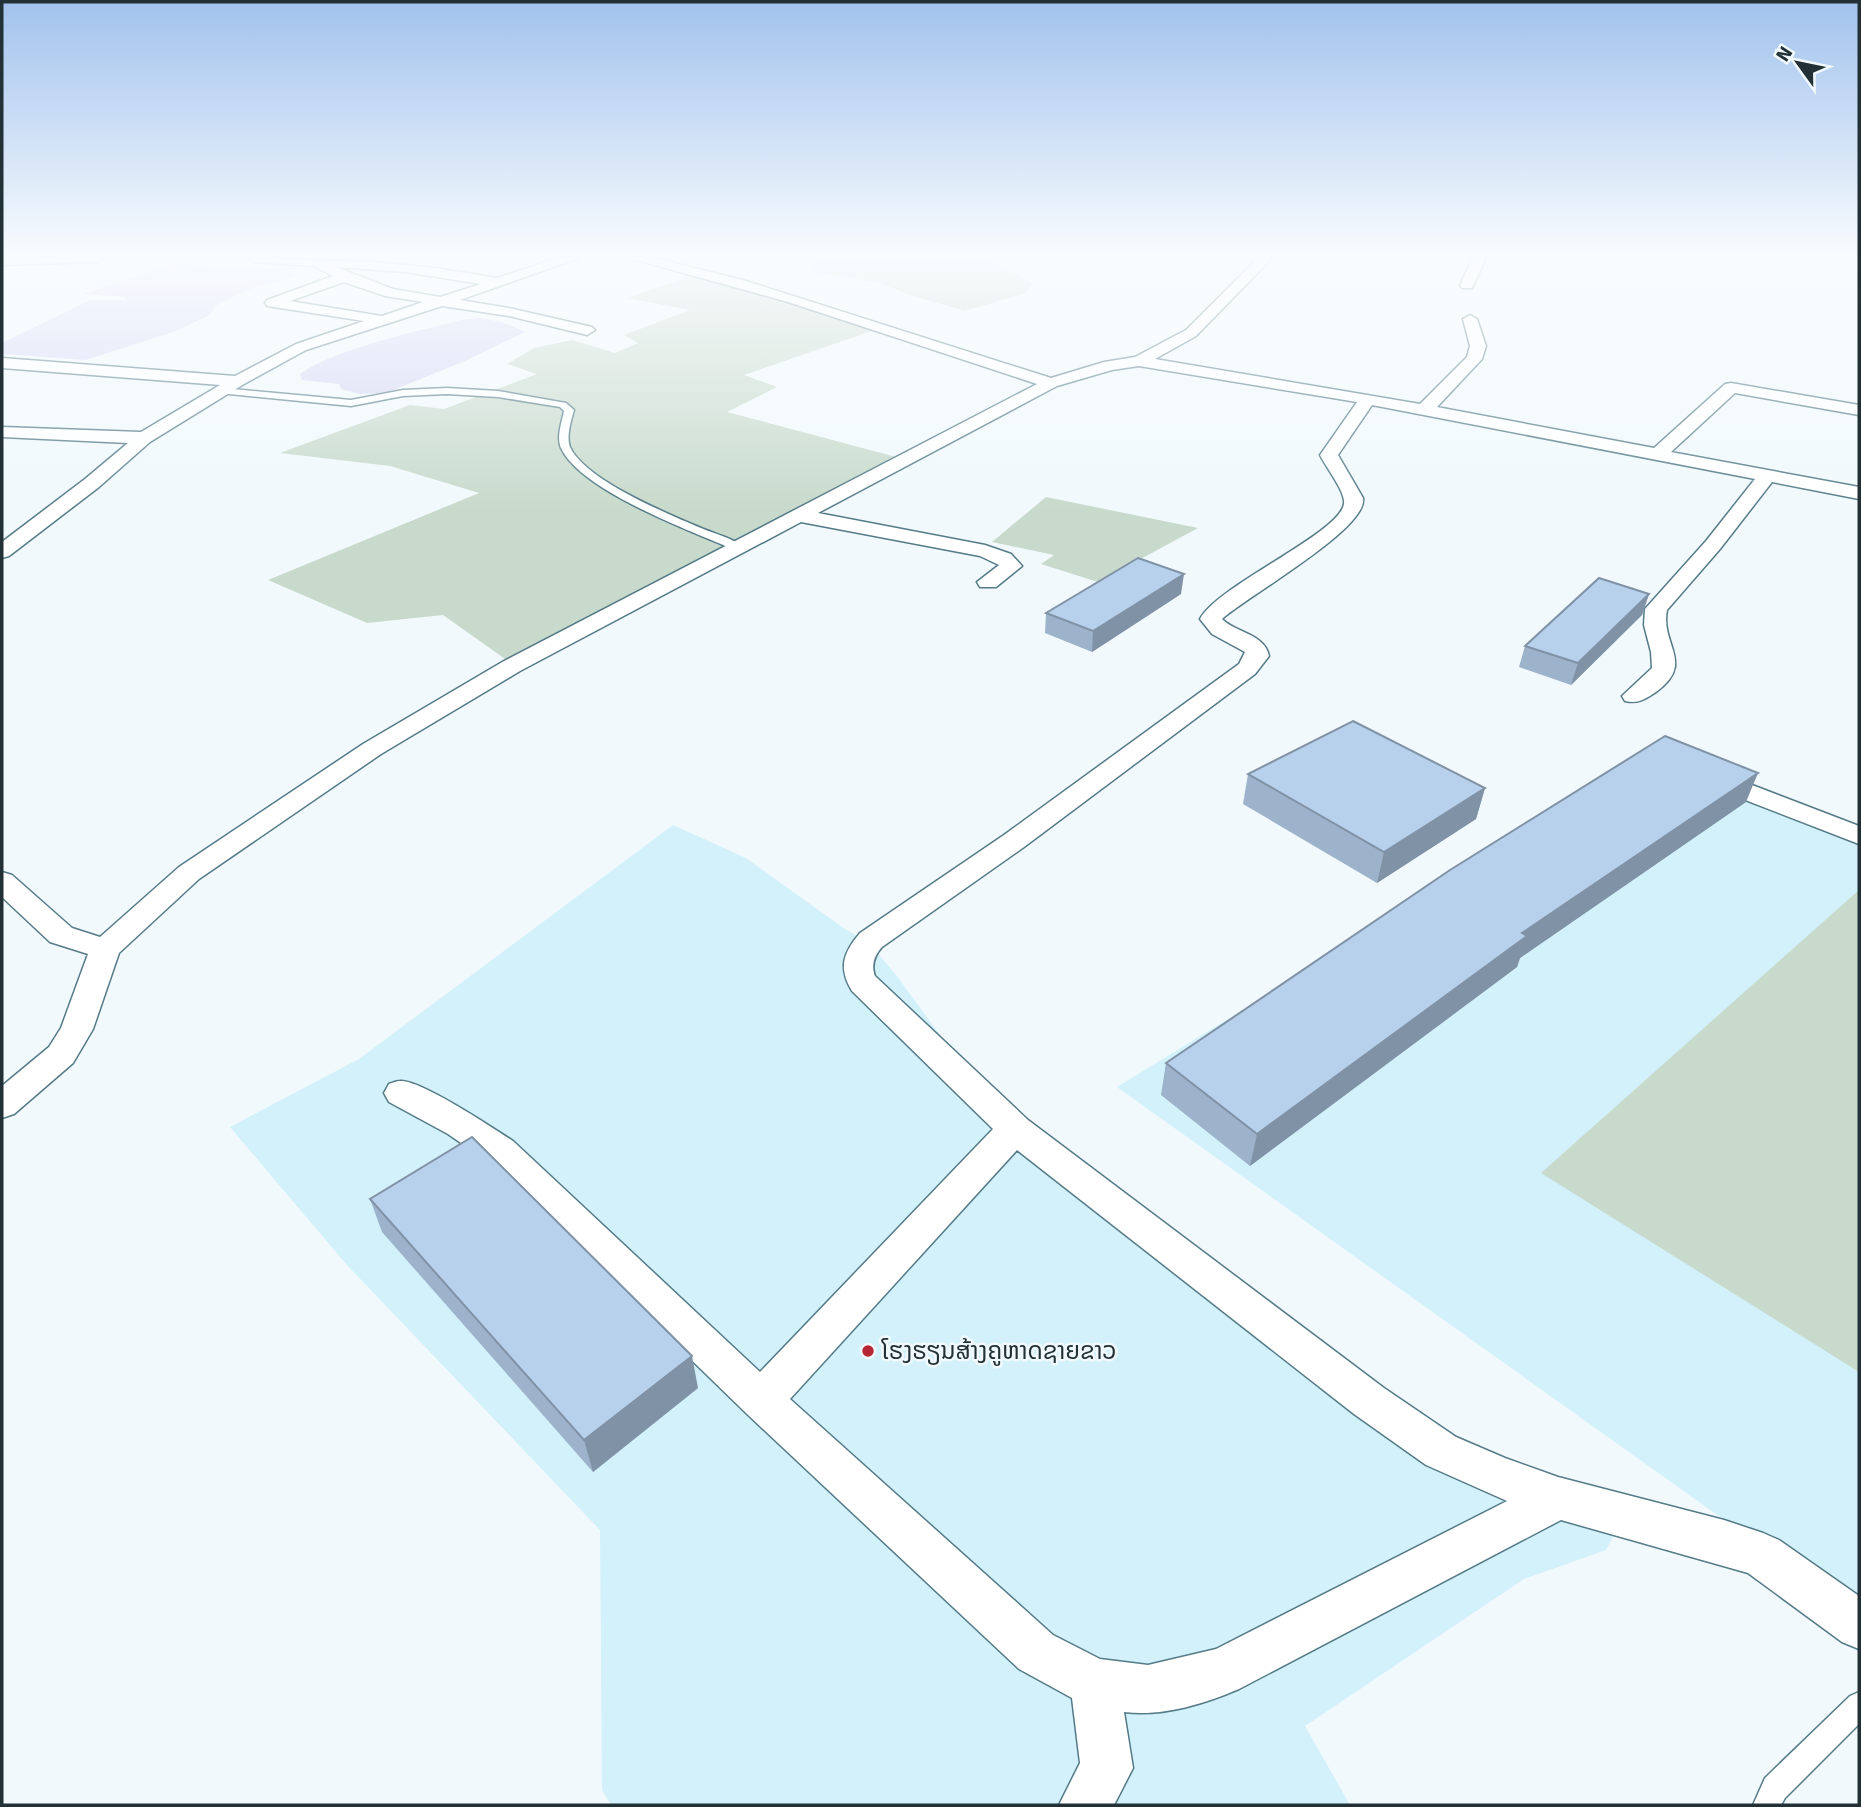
<svg xmlns="http://www.w3.org/2000/svg" width="1861" height="1807" viewBox="0 0 1861 1807" font-family="Signika,'Noto Sans Lao',sans-serif">
	<rect width="100%" height="100%" fill="#f1f9fc"/>
	<path fill="#d2f1fa" d="M1651 760 1859 845V1616L1117 1087Z
		M673 825 746 858 842 927 870 944 896 975 987 1099 1429 1437 1626 1512 1606 1550 1524 1579 1305 1726 1350 1805H611L602 1790 600 1530 346 1264 230 1127 359 1059Z"/>
	<path fill="#c8dacc" d="M815 258H987L1032 283 1026 293 965 311 913 296 877 282 819 273 807 260Z
		M701 273 880 328 744 375 777 387 727 412 900 458 508 661 443 615 367 623 268 580 479 493 390 466 280 453 410 405 444 409 537 374 507 364 534 348 572 340 615 353 638 343 624 335 690 310 627 298Z
		M1046 497 1198 528 1098 582 1041 564 1054 555 992 542Z
		M1859 890V1372L1541 1173Z"/>
	<path fill="#d6d7f4" d="M172 264 292 270 296 276 247 290 217 305 210 315 176 331 86 360 2 354V343L90 300H126L125 297 83 294Z
		M481 318 502 322 525 332 465 361 386 393 360 394 341 389 339 384 302 380 300 374C335 349 418 331 462 320Z"/>
	<g fill="none" stroke-linecap="round" stroke-linejoin="round">
		<g stroke="#547b87" stroke-width="3">
			<path id="lane" d="M222 388 351 400 403 390 447 388 498 391 566 403 574 410C571 421 566 436 570 447 585 480 668 514 701 528 715 534 733 538 744 548L735 550C691 531 581 491 561 448 556 437 562 422 564 411L560 407 498 397 447 394 403 396 351 406 219 393V389Z
				M1859 1692V1724L1785 1798 1781 1805H1753L1765 1778 1850 1696Z"/>
		</g>
		<g stroke="#547b87" stroke-width="3">
			<path id="street" d="M2 258H104L98 262 2 265Z
				M249 258 375 262 435 268 497 278 558 258H579L460 300 509 308 592 327 595 330 587 335 509 316 442 306 306 350 244 384 150 442 99 487 9 556 2 558V542L85 479 128 443 2 437V427L141 432 220 385 2 368V358L235 376 296 344 364 321 267 306 265 303 267 300 333 276 314 266 255 262ZM336 267 405 272 481 284 440 297 393 289ZM344 282 385 296 423 302 382 316 290 301Z
				M629 258H655L746 281 1051 378 1104 362 1135 357 1186 330 1258 258H1272L1196 336 1155 359 1420 404 1467 357 1470 346 1463 319 1470 315 1477 319 1486 346 1482 359 1437 407 1654 448 1725 384 1731 383 1859 405V415L1735 393 1671 452 1859 487V499L1772 482 1720 549 1667 610C1660 645 1696 663 1656 692 1645 699 1639 704 1625 701L1622 696 1652 668 1651 652 1644 625 1645 609 1706 541 1755 479 1372 405 1338 455 1363 498C1369 528 1246 597 1222 619 1236 633 1265 634 1269 656L1255 674 1024 847 882 947C874 956 871 965 875 976L1028 1120 1384 1388 1456 1437 1505 1458 1558 1477 1724 1520 1763 1533 1779 1540 1859 1596V1649L1842 1642 1748 1573 1561 1520 1239 1689C1204 1704 1162 1717 1124 1712L1133 1768 1114 1805H1059L1080 1763 1072 1698 1019 1669 746 1413 487 1161 448 1134 389 1102 384 1093 389 1084C392 1083 396 1081 400 1081 420 1079 493 1128 513 1141L760 1372 993 1129 852 991C838 968 843 953 860 933L1004 835 1239 664 1245 652 1212 634 1200 619C1218 585 1339 534 1344 504 1346 492 1325 466 1320 455L1357 402 1139 366 1112 370 1057 386 818 513 985 545 1011 554 1022 566 996 587H980L977 582 999 565 980 556 801 522 520 671 381 754 199 879 119 953 93 1029 73 1063 14 1114 2 1118V1086L49 1047 61 1028 88 954 50 942 2 897V872L12 875 72 928 100 937 179 867 363 744 504 661 1037 384 788 302ZM1017 1150 1354 1414 1426 1465 1507 1501 1216 1649 1148 1665 1100 1659 1053 1635 790 1399Z
				M1473 258H1486L1472 288H1462L1460 285Z
				M1713 770 1859 826V844L1704 784 1700 778 1704 772Z"/>
		</g>
		<use href="#lane" fill="#fff" fill-rule="evenodd"/>
		<use href="#street" fill="#fff" fill-rule="evenodd"/>
	</g>
	<path fill="#9db3cb" d="M1181 594 1092 652 1045 633 1046 613Z
		M1649 594 1642 615 1571 685 1519 667 1525 646Z
		M1248 774 1485 788 1476 819 1377 883 1243 804Z
		M1746 802 1520 958 1517 967 1250 1166 1161 1095 1166 1063Z
		M370 1199 698 1388 593 1472 382 1232Z"/>
	<path fill="#8092a5" d="M1184 574 1181 594 1092 652 1093 631Z
		M1649 594 1642 615 1571 685 1578 663Z
		M1758 773 1746 802 1520 958 1517 967 1250 1166 1257 1134 1522 933Z
		M1485 788 1476 819 1377 883 1384 852Z
		M692 1356 698 1388 593 1472 584 1440Z"/>
	<path fill="#b7d0ec" stroke="#8092a5" stroke-width="2" d="M1138 558 1184 574 1093 631 1046 613Z
		M1599 578 1649 594 1578 663 1525 646Z
		M1353 721 1485 788 1384 852 1248 774Z
		M1665 736 1758 773 1522 933 1527 936 1257 1134 1166 1063 1450 870Z
		M472 1137 692 1356 584 1440 370 1199Z"/>
	<linearGradient id="sky" x2="0" y2="1"><stop stop-color="#a1c2ed"/><stop offset="0.5" stop-color="#f9fcfe"/><stop offset="1" stop-color="#f9fcfe" stop-opacity="0"/></linearGradient>
	<rect width="1861" height="511" fill="url(#sky)"/>
	<circle fill="#b72633" stroke="#f1f9fc" stroke-width="2.5" cx="868" cy="1351" r="7"/>
	<g text-anchor="middle" dominant-baseline="central" stroke-width="5" stroke-linejoin="round" paint-order="stroke">
		<g font-size="24" fill="#213136" stroke="#f1f9fc" text-anchor="start">
			<text x="882" y="1351">ໂຮງຮຽນສ້າງຄູຫາດຊາຍຂາວ</text>
		</g>
	</g>
	<rect width="1861" height="1807" fill="none" stroke="#213136" stroke-width="7"/>
	<g transform="translate(1798 63) rotate(303)" stroke="#f1f9fc" stroke-width="5" paint-order="stroke">
	<path d="M0-5L12 26L0 18L-12 26Z" fill="#213136"/>
	<text y="-10" font-size="19" font-weight="bold" text-anchor="middle" fill="#213136">N</text>
	</g>
</svg>
